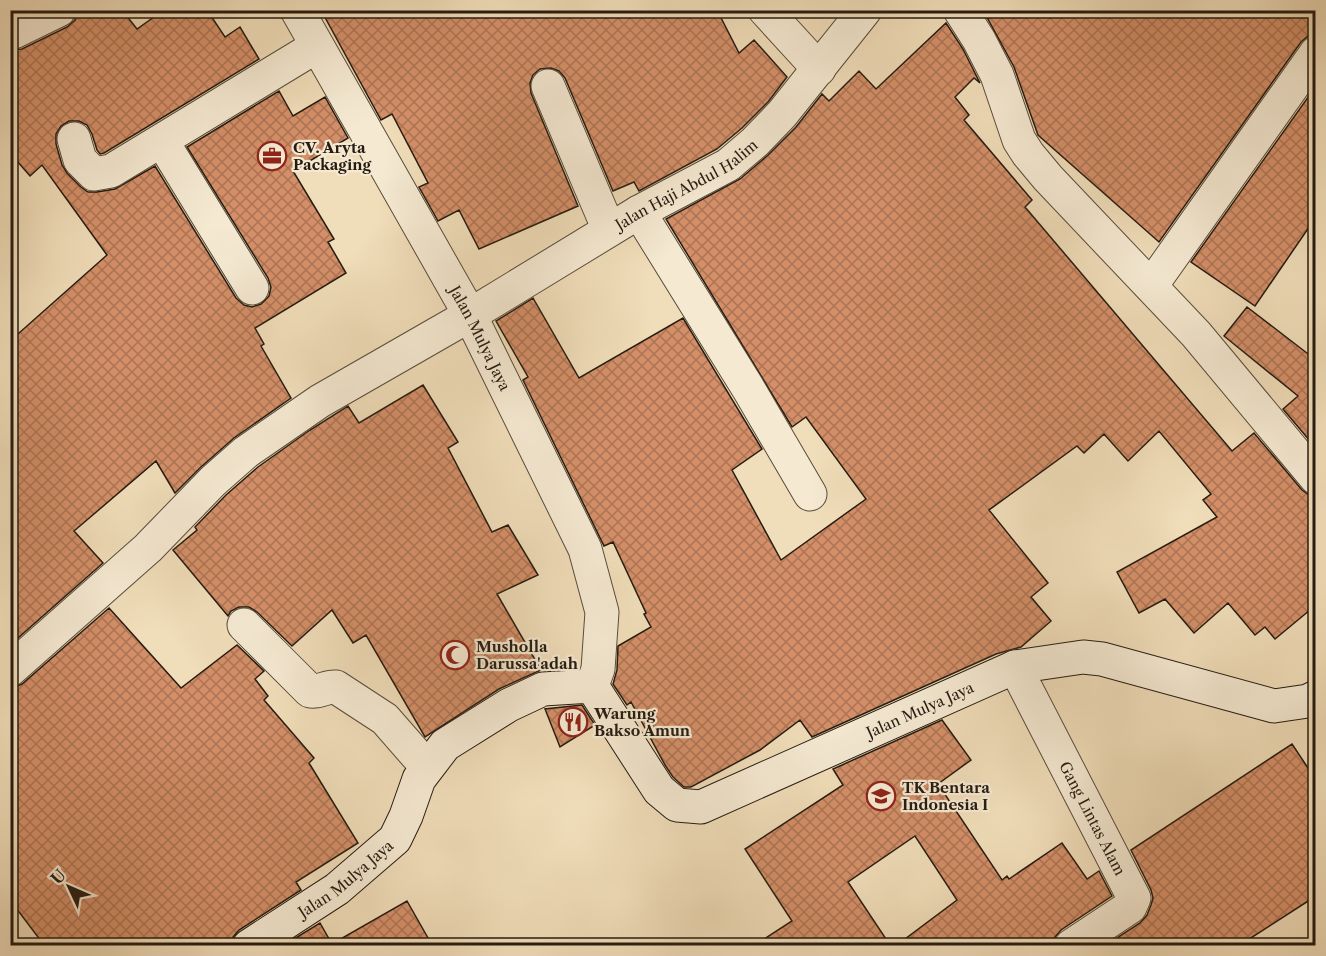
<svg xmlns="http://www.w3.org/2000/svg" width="1326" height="956" viewBox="0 0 1326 956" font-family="'Libre Caslon Text',serif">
	<defs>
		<pattern id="building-cross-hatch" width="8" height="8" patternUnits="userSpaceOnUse" patternTransform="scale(1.5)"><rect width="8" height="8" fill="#d48f68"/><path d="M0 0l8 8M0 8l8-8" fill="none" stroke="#ac7454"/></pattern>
	</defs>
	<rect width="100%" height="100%" fill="#f0ddb9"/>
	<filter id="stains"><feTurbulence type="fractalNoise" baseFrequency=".00333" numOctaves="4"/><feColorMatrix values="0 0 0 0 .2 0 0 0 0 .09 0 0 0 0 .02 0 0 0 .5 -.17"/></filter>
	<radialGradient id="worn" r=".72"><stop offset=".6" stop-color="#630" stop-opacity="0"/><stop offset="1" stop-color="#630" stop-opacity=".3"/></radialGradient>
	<path fill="url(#building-cross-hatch)" stroke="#251b11" stroke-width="1.5" d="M78 10H122L137 29 164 10H207L225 37 240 27 259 59 104 153 100 154 97 150 92 134 87 125 79 121H69L61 126 56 134V144L62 165 67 173 81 187 88 192H97L115 189 155 166 236 298 244 305 252 307 261 304 269 296 271 287 268 278 187 147 279 91 293 116 325 97 348 138 293 171 334 239 328 242 346 273 255 328 264 344 261 346 291 398 234 438 201 467 175 493 156 461 74 531 103 563 10 645V341L107 255 42 165 30 176 10 153V50L22 49 67 27 75 20Z
		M321 10H717L739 53 754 40 787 77 768 102 742 128 717 149 639 191 634 182 613 191 565 78 559 71 551 68 540 69 533 75 530 83 531 93 578 206 479 249 459 210 438 221 419 187 428 183 392 114 381 120Z
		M983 10H1316V35L1308 36 1301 42 1159 242 1038 135 1014 67Z
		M946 23 963 49 980 83 974 78 955 97 969 115 964 120 1032 200 1025 207 1232 451 1254 433 1302 490 1309 495 1316 496V605L1275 639 1265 627 1255 635 1228 603 1194 633 1165 599 1139 613 1117 572 1217 517 1203 500 1211 494 1159 431 1128 461 1104 434 1084 453 1077 446 989 510 1048 583 1031 597 1051 621 1021 647 996 654 812 737 800 720 760 750 691 787H684L673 777 665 765 631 702 627 705 613 684 617 670 618 646 651 627 644 614 646 613 613 542 604 546 523 380 528 377 496 321 533 298 579 378 683 318 762 449 732 470 781 560 866 499 806 417 792 427 666 219 740 179 768 155 796 127 822 94 829 101 859 71 876 89Z
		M1316 86V217L1255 306 1191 262Z
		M1247 307 1316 360V448L1283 409 1298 396 1224 336Z
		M423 385 458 442 448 448 492 532 508 525 538 575 497 594 541 670 499 689 425 737 366 635 353 643 332 610 292 646 257 612 249 607H239L231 611 228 616 173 550 197 530 195 527 226 495 258 467 310 430 348 406 359 423Z
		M109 608 181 688 237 645 264 671 255 679 268 696 264 700 314 758 309 763 358 843 296 882 301 890 239 930 233 937 231 945H44L10 900V689L22 684Z
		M582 705 595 725 560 747 545 709Z
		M942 720 971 760 938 784 1002 880 1007 876 1009 879 1062 843 1087 879 1099 871 1112 896 1061 930 1055 937 1053 945H897L957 900 915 836 848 882 890 945H755L792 921 745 849 843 785 833 769Z
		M1292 744 1316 780V896L1240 945H1106L1140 923 1147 915 1151 905 1153 898 1151 890 1131 850Z
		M407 901 432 945H284L320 923 332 944Z"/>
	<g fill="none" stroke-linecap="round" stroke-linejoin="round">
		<g stroke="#584c3b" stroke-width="35">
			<g id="street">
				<path id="s1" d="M297 10 470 315 585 549 602 612 598 669 592 686"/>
				<path d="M765 10 819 69"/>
				<path d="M960 10 979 40 997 75 1019 140 1028 154 1048 178 1196 334 1316 478"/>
				<path d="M10 28 14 32 59 10"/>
				<path d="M548 86 609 230"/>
				<path d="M74 139 80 160 94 174 111 171 317 46"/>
				<path d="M162 141 252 288"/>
				<path d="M639 212 748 388 810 494"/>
				<path d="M1151 286 1316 53"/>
				<path d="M244 625 310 691C319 693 326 686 336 687L385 719 427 767"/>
				<path id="s2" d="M1015 667 1134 898 1130 907 1071 946"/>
				<path id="s3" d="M10 670 148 548 213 481 246 452 320 401 470 315 639 212 728 165 755 142 782 114 865 10"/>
			</g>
		</g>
		<g stroke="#251b11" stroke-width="35">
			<g id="secondary">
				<path id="s4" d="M249 946 337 889 395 839 406 816 419 779 445 745 509 705 543 689 592 686 659 790 677 805 701 807 1015 667 1083 657 1102 659 1274 706 1308 701 1316 697"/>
			</g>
		</g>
		<use href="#street" stroke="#f5e9d2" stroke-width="33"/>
		<use href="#secondary" stroke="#f5e9d2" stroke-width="33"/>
	</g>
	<defs>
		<g id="office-ring" transform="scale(1.5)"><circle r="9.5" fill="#f5e9d2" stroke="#8f2418" stroke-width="1.5"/><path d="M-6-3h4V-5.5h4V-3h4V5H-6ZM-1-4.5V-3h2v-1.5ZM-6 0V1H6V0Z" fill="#8f2418"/></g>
		<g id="mosque-ring" transform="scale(1.5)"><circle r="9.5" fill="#f5e9d2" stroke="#8f2418" stroke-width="1.5"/><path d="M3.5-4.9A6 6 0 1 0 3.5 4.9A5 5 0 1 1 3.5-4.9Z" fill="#8f2418"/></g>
		<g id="restaurant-ring" transform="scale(1.5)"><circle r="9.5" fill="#f5e9d2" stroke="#8f2418" stroke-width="1.5"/><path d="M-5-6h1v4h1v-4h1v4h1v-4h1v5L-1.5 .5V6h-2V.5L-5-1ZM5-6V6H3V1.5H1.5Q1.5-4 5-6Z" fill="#8f2418"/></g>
		<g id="school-ring" transform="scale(1.5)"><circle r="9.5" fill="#f5e9d2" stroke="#8f2418" stroke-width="1.5"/><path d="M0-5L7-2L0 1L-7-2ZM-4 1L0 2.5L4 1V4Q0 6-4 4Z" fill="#8f2418"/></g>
	</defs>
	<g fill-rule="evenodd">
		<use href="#office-ring" x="272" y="156"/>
		<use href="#mosque-ring" x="455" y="655"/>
		<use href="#restaurant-ring" x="573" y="722"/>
		<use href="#school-ring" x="881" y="796"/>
	</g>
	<g text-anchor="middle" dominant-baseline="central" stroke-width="4.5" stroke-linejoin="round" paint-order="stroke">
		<g font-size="15" font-weight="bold" fill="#251b11" stroke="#f5e9d2" text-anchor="start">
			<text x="293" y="147">CV. Aryta<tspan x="293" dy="17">Packaging</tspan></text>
			<text x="476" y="646">Musholla<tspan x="476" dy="17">Darussa'adah</tspan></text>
			<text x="594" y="713">Warung<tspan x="594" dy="17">Bakso Amun</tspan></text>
			<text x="902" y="787">TK Bentara<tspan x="902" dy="17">Indonesia I</tspan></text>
		</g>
		<g font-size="15" fill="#251b11" stroke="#f5e9d2">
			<text stroke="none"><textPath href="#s3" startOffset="837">Jalan Haji Abdul Halim</textPath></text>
			<text stroke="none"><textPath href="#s1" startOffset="376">Jalan Mulya Jaya</textPath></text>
			<text stroke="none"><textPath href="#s4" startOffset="862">Jalan Mulya Jaya</textPath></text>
			<text stroke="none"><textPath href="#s2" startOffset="170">Gang Lintas Alam</textPath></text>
			<text stroke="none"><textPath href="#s4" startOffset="118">Jalan Mulya Jaya</textPath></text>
		</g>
	</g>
	<rect width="1326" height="956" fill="none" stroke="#f0ddb9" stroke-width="36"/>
	<rect x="12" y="12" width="1302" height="932" fill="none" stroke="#251b11" stroke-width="3"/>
	<rect x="18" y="18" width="1290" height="920" fill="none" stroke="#251b11" stroke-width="1.5"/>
	<g transform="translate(69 887) rotate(314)" stroke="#f5e9d2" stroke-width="4.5" paint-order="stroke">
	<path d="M0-4.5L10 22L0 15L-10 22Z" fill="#251b11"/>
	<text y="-9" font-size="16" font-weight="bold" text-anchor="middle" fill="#251b11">U</text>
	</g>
	<rect width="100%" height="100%" filter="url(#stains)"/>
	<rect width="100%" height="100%" fill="url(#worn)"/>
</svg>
